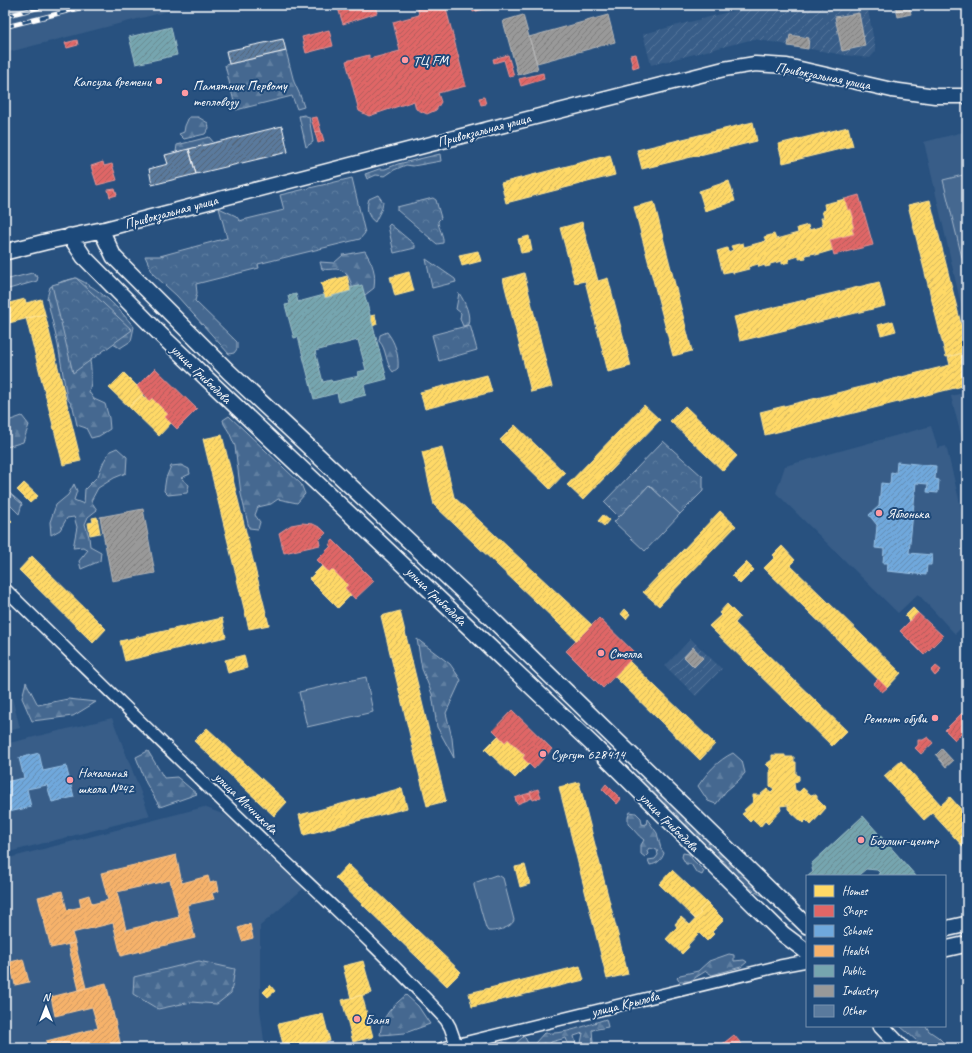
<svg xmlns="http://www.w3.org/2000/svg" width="972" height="1053" viewBox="0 0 972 1053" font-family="Caveat,sans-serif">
	<defs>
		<pattern id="industrial-furrows" width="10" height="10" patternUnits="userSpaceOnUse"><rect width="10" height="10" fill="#375d88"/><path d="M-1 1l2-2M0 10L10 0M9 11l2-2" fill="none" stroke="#55759a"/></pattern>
		<pattern id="forest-firs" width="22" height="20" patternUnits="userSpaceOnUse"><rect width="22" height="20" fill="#446890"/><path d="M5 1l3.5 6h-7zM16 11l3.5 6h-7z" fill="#607fa1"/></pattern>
		<pattern id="park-crowns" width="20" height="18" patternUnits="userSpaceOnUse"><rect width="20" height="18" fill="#446890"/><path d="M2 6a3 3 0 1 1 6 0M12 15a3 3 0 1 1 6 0" fill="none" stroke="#607fa1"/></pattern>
		<pattern id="homes-hatch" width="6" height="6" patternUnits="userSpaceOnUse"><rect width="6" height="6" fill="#ffd966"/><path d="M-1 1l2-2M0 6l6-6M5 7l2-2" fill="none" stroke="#d2b660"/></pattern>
		<pattern id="shops-hatch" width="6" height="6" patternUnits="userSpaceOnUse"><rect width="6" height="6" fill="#e06666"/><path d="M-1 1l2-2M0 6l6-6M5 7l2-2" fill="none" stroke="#ac5d5d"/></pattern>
		<pattern id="schools-hatch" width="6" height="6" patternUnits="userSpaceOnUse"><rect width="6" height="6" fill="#6fa8dc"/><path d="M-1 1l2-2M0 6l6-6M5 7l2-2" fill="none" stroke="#648cb1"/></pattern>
		<pattern id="health-hatch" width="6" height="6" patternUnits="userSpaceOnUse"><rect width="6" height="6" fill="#f6b26b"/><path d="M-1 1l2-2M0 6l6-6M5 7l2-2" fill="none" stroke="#cc9863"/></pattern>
		<pattern id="public-hatch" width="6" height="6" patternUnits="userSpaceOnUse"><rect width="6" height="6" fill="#76a5af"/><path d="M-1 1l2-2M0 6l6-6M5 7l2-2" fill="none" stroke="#698a91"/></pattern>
		<pattern id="industry-hatch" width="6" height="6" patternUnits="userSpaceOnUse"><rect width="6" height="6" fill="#999"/><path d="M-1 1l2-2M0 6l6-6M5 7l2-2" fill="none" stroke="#7e7e7e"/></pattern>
		<pattern id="building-hatch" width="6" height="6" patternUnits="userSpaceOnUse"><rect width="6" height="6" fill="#5a7a9d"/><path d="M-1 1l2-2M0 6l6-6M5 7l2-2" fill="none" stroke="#536374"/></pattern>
	</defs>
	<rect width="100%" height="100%" fill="#28517f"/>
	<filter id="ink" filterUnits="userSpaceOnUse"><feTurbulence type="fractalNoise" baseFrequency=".025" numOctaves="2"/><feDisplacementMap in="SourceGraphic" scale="8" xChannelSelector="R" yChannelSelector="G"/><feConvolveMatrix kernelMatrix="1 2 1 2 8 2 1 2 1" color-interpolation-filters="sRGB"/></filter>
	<g filter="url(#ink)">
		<path fill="#375d88" d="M5 5H192L5 53Z
			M967 131V331L924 142Z
			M967 392V459L951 396Z
			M931 426 938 448 946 446 967 532V622L955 634 918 594 898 613 776 493 785 466Z
			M5 671 20 728 5 732Z
			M112 718 150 816 5 853V744Z
			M204 807 225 815 304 888 260 926V1009L265 1048H5V859Z"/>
		<path fill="url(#industrial-furrows)" d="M756 5H867L876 51 870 58 844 55 754 39 651 65 643 34Z
			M691 639 722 669 696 696 665 666Z"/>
		<path fill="#446890" stroke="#a2b4c8" d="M967 174V278L943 180Z
			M649 485 680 514 645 551 614 522Z
			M366 677 373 712 307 727 299 692Z
			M496 875 500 876 503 878 514 920C512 928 495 932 488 931L486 928 474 886V883Z"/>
		<path fill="url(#forest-firs)" stroke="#a2b4c8" d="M286 51 294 82 300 95 304 107 297 109 292 96 236 110 225 65Z
			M304 115 309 117 313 142 306 147 299 116Z
			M189 117H198L208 123 209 128 205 134 184 139 179 134 184 132 185 126Z
			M209 137 214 143 176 152 177 145Z
			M440 154 441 161 413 166 406 165 394 170 385 176 376 175 367 179 365 174 379 169H385L398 164Z
			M378 195 383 202 382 208 375 222C367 217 366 207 369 199Z
			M365 251C373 265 376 272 374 288L365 295 352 287C351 279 345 269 336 269 331 269 327 270 322 269L320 262 334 263 343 255Z
			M32 273 38 277 37 281 5 290V280Z
			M76 278C100 289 118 307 134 327L131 341 120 348 111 343 89 357C92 368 92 382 89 392L94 399 105 404 109 418 110 429 99 436 91 438 86 428 77 425 73 407 67 398 58 345 47 298 50 287 63 281Z
			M459 293C465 302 471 315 468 325L463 326 460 319 461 313 456 309Z
			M387 332C395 342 399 355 398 368L393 372C385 363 387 349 379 341L380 335Z
			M22 416 29 425 23 442 7 447 5 446V422Z
			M229 416 301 484 305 494 297 503 278 499 271 504 258 507 255 515 260 522 258 529 249 528 241 494 235 446 229 432 224 424 223 420Z
			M117 448 127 457 126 473 114 478 98 488 91 501 97 510 88 517 85 524 89 537 90 546 101 552 100 561 81 569 79 561 88 550 83 547 73 548 77 527 74 517 67 518 60 530 51 535 50 522 56 505 68 495 74 484 77 491 74 500 84 504 85 489 98 476 104 461 110 451Z
			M181 465 189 469 190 474 181 478 189 485 187 493 168 495 164 491 166 478 171 466Z
			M5 489 22 504 19 514 5 500Z
			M417 639 450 664 461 680 446 713 452 738 454 758 437 727 432 694 422 669Z
			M26 682 38 705 68 699 96 702 73 716 32 721 22 698Z
			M148 751 164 778 177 777 197 794 160 807 146 783 136 757Z
			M733 753 742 761 745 773 738 781 726 791 716 804 708 801 698 786C707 773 718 760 733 753Z
			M644 778 662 792 667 801 679 809 730 858 734 866 738 872 750 874 765 893 764 896C753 893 739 879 731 870 727 866 726 862 720 859L687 826 641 785 640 780Z
			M630 812 636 813 641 818 642 824 646 825 647 819 657 833 661 849 664 853C662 860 657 864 650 865L648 860 655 859 658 855 657 850 649 848 647 851 648 854 645 857 641 854V845L644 840C637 835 634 829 628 824V817Z
			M683 853 689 854C692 861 699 865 704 871L702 875 696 872 691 864H686L682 857Z
			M729 954 734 955V961L744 960 747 962 741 967 712 975 706 971 690 981H679L677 978 680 975 698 971 709 961Z
			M199 961 235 969 231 993 217 1004 191 1002 158 1009 133 994 134 977Z
			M406 995 418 1006 430 1024 405 1033 380 1035C382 1015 392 1007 406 995Z
			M606 1019 608 1027 592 1030 593 1042 588 1048 581 1043 583 1033 574 1036 576 1044 569 1046 566 1038 551 1042 549 1047 544 1043 532 1048H492L503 1042 514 1045 524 1036 528 1043H535L544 1033C565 1035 586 1025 606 1019Z
			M900 1026H926L929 1031 938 1037 949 1048H925Z"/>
		<path fill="url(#park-crowns)" stroke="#a2b4c8" d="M352 178 365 233 360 239 258 264 259 268 196 284 197 293 195 301 237 342V349L234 353 229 354 177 296 153 274 145 256H160L227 238 219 208 236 216 240 221 243 220 284 210 280 195Z
			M433 198 436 200 441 218 438 221C438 228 444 235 443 243L437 244 397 210V207Z
			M390 224 415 245V248L394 253 388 226Z
			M426 259 455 279 456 282 432 288Z
			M76 278 132 330 73 373 52 285Z
			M470 325 477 350 439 361 432 335Z
			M663 441 703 477V491L680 514 649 485 619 517 604 502Z"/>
		<path fill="url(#homes-hatch)" stroke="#ffe494" d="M753 122 757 141 642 169 637 150Z
			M848 127 853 146 783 163 778 144Z
			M610 155 615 175 506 203 501 183Z
			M729 181 735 201 705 211 699 191Z
			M845 199 848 210 851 209 854 219 852 220 854 228 852 229 854 234 830 240 833 250 816 255V253L805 255 806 258 799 259V256L789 259V262L782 264V261L770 264V266L765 267V265L759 267 758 264 748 267 749 269 733 273V271L723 273 717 251 727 248 728 252 733 250 731 246 743 243 744 247 766 241 764 237 774 234 776 239 798 233 797 228 808 225 809 230 823 226 821 218H824L822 211 825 210 824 204Z
			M930 200 967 348V352L946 357 908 205Z
			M654 202 692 351 673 356 634 207Z
			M582 222 598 281 608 278 631 366 608 372 585 281 575 283 560 228Z
			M529 236 532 251 521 253 518 239Z
			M478 251 481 261 462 266 459 255Z
			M409 272 414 291 395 296 390 277Z
			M524 273 552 387 531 392 503 279Z
			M347 276 351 291 325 298 321 283Z
			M879 282 885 306 740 341 734 317Z
			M25 299 26 303 41 299 45 314 5 324V304Z
			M45 314 81 461 63 465 26 318Z
			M375 315 377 324 373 326 370 316Z
			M893 321 896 331 881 335 878 325Z
			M967 352V385L765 435 760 412 950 365 948 357Z
			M124 373 144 393 129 407 109 388Z
			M487 375 492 392 425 409 420 392Z
			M142 395 149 401 152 398 168 414 165 417 171 423 159 436 129 407Z
			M644 405 660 420 583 500 567 485Z
			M685 406 737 456 723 471 670 421Z
			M515 425 565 473 550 489 500 440Z
			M222 435 269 625 249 629 203 439Z
			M442 447 454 497 592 625 577 641 434 505 422 452Z
			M24 483 38 496 30 503 17 490Z
			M720 511 736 526 659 606 643 592Z
			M5 514 12 521 5 527Z
			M603 515 609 520 604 526 598 521Z
			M97 517 100 533 90 535 88 523 93 522 92 518Z
			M782 546 795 560 790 565 901 673 887 688 764 568 775 557 773 555Z
			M32 556 106 629 93 643 19 570Z
			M746 562 754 570 740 584 732 576Z
			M322 566 329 572 332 569 348 585 345 588 351 595 338 608 309 579Z
			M727 604 740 617 735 623 847 731 832 746 709 626 721 615 719 613Z
			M913 608 918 613 910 621 905 616Z
			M625 609 630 614 626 619 621 614Z
			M400 611 446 801 427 806 381 616Z
			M222 618 226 637 125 661 120 641Z
			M244 655 247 668 228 673 225 660Z
			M629 661 715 744 700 760 614 676Z
			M207 728 287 802 274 816 194 741Z
			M498 736 505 742 508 739 525 755 523 758 529 764 515 778 485 749Z
			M772 755H785V757H794V762H796V774L799 776V780L794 783 795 790 799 792 803 788 811 795 814 794 817 796V799L826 808 811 825 806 820 803 823 788 809V805L780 806 781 810 768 824 765 821 760 827 753 819 750 822 742 814 746 811 744 810 753 802V795H760L767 789 771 792 774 789 770 786V768L766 764 772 760Z
			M901 761 941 805 950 797 967 816V851L932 813 924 820 884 776Z
			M579 782 628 974 607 979 559 787Z
			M402 788 407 808 304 835 299 815Z
			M348 864 461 972 447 986 335 878Z
			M525 865 530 884 520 887 515 867Z
			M672 870 707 903 699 911 701 913 695 919 659 884Z
			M707 903 724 920 712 932 714 934 707 941 699 933 688 945 689 947 682 954 666 939 677 927 675 924 681 917 690 925 701 913 699 911Z
			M363 961 372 993 351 998 343 966Z
			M580 966 584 980 472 1007 469 993Z
			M270 985 275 991 268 997 263 992Z
			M362 995 373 1037 353 1042 342 1000Z
			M323 1014 330 1041 298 1048H284L278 1024Z"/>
		<path fill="url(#shops-hatch)" stroke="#e99494" d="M337 5H375L377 13 343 24Z
			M417 5H445L466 86 438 93 441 102 436 110 427 114 416 109 414 101 369 116 359 111 346 61 369 55V59L400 51 393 22 419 15Z
			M471 5H490V7L473 12Z
			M329 30 333 46 306 53 302 37Z
			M77 40 78 45 67 48 65 43Z
			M636 54 639 66 633 68 630 55Z
			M508 55 514 76 509 77 504 60 494 63 493 59Z
			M543 73 544 79 521 86 519 79Z
			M484 97 486 104 481 105 479 98Z
			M317 117 321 131 315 132 311 118Z
			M321 131 324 141 318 143 315 132Z
			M103 162 104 166 112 164 117 180 97 185 91 166Z
			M115 189 117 195 110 197 108 190Z
			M859 195 873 245 834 255 830 240 854 234 852 229 854 228 852 220 854 219 851 209 848 210 845 199Z
			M155 368 197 409 177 429 165 417 168 414 152 398 149 401 137 386Z
			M302 523 313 524 321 528 326 533 319 540 320 545 284 553 279 533 291 525Z
			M333 540 374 581 355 599 345 588 348 585 332 569 329 572 317 560 331 546 329 545Z
			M918 613 943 636 924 655 900 631Z
			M599 618 636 654 603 688 566 651Z
			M936 666 941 670 935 676 931 671Z
			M878 679 887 688 882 692 873 684Z
			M512 710 552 749 534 769 523 758 525 755 508 739 505 742 493 730Z
			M962 713 967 718V739L961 734 955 740 945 730Z
			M928 737 933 743 921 754 915 748 918 745V740H923Z
			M606 784 621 799 617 804 602 789Z
			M538 789 541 797 533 800 530 792Z
			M530 793 532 798 525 801 523 795Z
			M523 795 525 801 517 804 515 798Z
			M734 1035 745 1048H722L720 1046Z"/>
		<path fill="url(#schools-hatch)" stroke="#9ac2e6" d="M897 462 936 466 935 479 939 480 938 493 927 492 928 484 916 483 909 553 932 555 931 565H927L926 575 887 571 888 563H883L884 549 875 548 877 525 869 515 879 506 881 483 890 484 891 472 896 473Z
			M39 753 43 771 66 766 74 797 52 802 47 785 27 789 31 807 9 812 5 795V782L24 778 19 758Z"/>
		<path fill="url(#health-hatch)" stroke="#f9c997" fill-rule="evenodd" d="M176 855 182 883 208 876 210 883 217 881 219 891 212 893 214 899 187 905 195 938 121 956 113 923 72 933 75 943 51 948 38 897 62 891 67 910 81 907 79 898 89 895 92 904 108 900 101 873ZM170 880 179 917 126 930 117 892Z
			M250 924 253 938 242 941 238 928Z
			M75 943 86 988 79 990 68 944Z
			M23 959 29 982 15 985 10 962Z
			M106 983 121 1046 115 1048H48L46 1041 98 1028 92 1007 55 1016 51 997Z"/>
		<path fill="url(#public-hatch)" stroke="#9fc0c7" fill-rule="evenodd" d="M171 27 177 55 136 64 129 37Z
			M362 285 387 379 364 385 366 395 339 402 337 393 314 399 298 337 294 338 285 305 290 304 288 296 296 294 298 302 324 295 325 298 351 291 350 288ZM358 340 366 370 358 372 359 376 332 382 331 380 323 382 315 351Z
			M863 816 916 876H879L878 874 880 873 877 870 866 869 860 874 861 876H808L813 872 811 864Z"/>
		<path fill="url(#industry-hatch)" stroke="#b8b8b8" d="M909 5 911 14 898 17 896 8Z
			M859 13 865 46 842 51 835 17Z
			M523 15 538 69 518 75 503 21Z
			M608 15 615 42 537 63 529 37Z
			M790 35 809 38 808 49 788 46Z
			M143 509 155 573 112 581 100 517Z
			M693 647 703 658 694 667 684 657Z
			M942 749 953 761 946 767 936 755Z"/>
		<path fill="url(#building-hatch)" stroke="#fff" d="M283 39 286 51 229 64 226 51Z
			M282 126 288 152 196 174 189 149Z
			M189 149 196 174 152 185 149 169 168 164 165 155Z"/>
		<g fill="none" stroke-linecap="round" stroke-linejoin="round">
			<g stroke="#fff" stroke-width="14">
				<path id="minor" d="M5 589C93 675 180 761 269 846 329 903 390 959 446 1020L450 1027 456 1044
					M443 1048 780 966 807 961"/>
			</g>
			<g stroke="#fff" stroke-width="17">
				<path id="tertiary" d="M101 230 500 126 724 69 755 64 787 66 892 90 935 96H967"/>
			</g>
			<g stroke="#fff" stroke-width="18">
				<path id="secondary" d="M70 236 84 257 163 337 593 745 783 934 807 952
					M5 252 45 242 101 230 114 257 228 371 490 617 807 926
					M945 929 967 924
					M945 949 967 944
					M881 1026 902 1048"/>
			</g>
			<use href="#minor" stroke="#1f4a7a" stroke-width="11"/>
			<use href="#tertiary" stroke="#1f4a7a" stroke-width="14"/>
			<use href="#secondary" stroke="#1f4a7a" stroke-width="15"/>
			<g stroke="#fff" stroke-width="4.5">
				<path id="rail" d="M5 16 50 5
					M5 27 92 5"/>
			</g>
			<use href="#rail" stroke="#1f4a7a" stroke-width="3" stroke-dasharray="9" stroke-linecap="butt"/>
		</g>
	</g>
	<g fill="#ff9aa2" stroke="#1f4a7a" stroke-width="1.5">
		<circle cx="405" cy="60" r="4"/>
		<circle cx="159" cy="81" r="4"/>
		<circle cx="185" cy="93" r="4"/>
		<circle cx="879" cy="513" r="4"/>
		<circle cx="601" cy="653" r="4"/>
		<circle cx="935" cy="718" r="4"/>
		<circle cx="543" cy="754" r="4"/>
		<circle cx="70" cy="780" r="4"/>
		<circle cx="861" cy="840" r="4"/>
		<circle cx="357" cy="1019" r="4"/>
	</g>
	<g text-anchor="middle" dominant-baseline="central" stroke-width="4" stroke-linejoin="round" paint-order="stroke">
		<g font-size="14" fill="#fff" stroke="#1f4a7a" text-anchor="start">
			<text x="413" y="60">ТЦ FM</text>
			<text x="151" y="81" text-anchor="end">Капсула времени</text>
			<text x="193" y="85">Памятник Первому<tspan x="193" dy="16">тепловозу</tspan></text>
			<text x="887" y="513">Яблонька</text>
			<text x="609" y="653">Стелла</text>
			<text x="927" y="718" text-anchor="end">Ремонт обуви</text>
			<text x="551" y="754">Сургут 628414</text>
			<text x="78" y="772">Начальная<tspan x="78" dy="16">школа №42</tspan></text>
			<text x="869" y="840">Боулинг-центр</text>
			<text x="365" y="1019">Баня</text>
		</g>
		<g font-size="14" fill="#fff" stroke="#1f4a7a">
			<text transform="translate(823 76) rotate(11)">Привокзальная улица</text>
			<text transform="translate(484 130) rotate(-15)">Привокзальная улица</text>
			<text transform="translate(171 212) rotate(-15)">Привокзальная улица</text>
			<text transform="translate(201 374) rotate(44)">улица Грибоедова</text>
			<text transform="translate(436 596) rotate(44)">улица Грибоедова</text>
			<text transform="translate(246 803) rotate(44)">улица Мечникова</text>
			<text transform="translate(669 822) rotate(45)">улица Грибоедова</text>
			<text transform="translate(625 1004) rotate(-14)">улица Крылова</text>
		</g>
	</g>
	<rect width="972" height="1053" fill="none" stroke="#1f4a7a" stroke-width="20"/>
	<rect x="10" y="10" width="952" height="1033" fill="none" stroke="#fff" stroke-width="1.5" filter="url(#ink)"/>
	<rect x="806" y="875" width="140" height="152" fill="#1f4a7a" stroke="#7992af"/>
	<rect x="814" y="885" width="20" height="12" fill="#ffd966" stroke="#7992af"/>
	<text x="842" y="895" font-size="12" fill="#ffffff">Homes</text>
	<rect x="814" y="905" width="20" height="12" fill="#e06666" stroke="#7992af"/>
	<text x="842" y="915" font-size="12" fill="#ffffff">Shops</text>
	<rect x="814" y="925" width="20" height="12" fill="#6fa8dc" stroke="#7992af"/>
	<text x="842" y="935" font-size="12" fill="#ffffff">Schools</text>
	<rect x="814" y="945" width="20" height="12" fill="#f6b26b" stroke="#7992af"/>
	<text x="842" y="955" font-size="12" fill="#ffffff">Health</text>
	<rect x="814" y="965" width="20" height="12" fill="#76a5af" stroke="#7992af"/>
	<text x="842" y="975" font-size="12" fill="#ffffff">Public</text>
	<rect x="814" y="985" width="20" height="12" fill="#999999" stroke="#7992af"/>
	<text x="842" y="995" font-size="12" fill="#ffffff">Industry</text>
	<rect x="814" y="1005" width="20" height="12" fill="#5a7a9d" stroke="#7992af"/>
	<text x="842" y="1015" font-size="12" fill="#ffffff">Other</text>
	<g transform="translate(46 1007)" stroke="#1f4a7a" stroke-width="3" paint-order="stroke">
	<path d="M0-3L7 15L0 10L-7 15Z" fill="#ffffff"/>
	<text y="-6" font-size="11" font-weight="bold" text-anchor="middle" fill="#ffffff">N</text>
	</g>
</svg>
